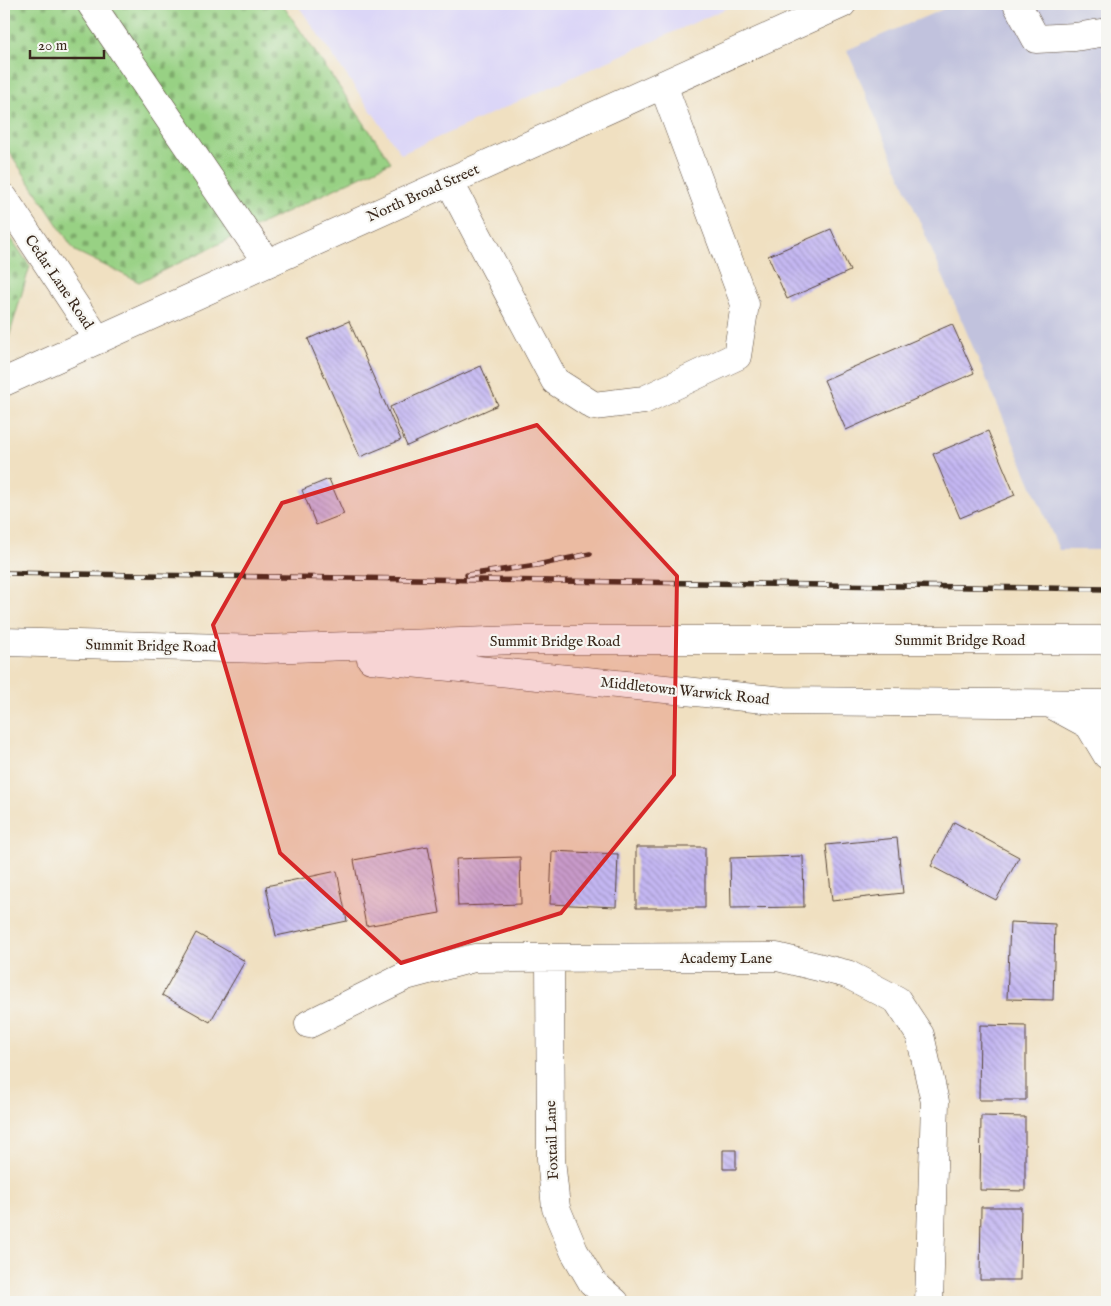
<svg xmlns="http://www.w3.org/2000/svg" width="1111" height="1306" viewBox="0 0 1111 1306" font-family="'IM FELL English',serif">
	<defs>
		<pattern id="cemetery-stones" width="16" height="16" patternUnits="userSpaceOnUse" patternTransform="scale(1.25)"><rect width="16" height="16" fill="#98d184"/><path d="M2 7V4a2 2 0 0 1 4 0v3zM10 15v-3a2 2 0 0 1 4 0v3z" fill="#7daa6b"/></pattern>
		<pattern id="building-back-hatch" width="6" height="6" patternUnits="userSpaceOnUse" patternTransform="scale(1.25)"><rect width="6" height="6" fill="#c4b7f3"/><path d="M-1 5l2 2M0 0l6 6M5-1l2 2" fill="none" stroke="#a095c4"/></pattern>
	</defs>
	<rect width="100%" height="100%" fill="#f6f6f2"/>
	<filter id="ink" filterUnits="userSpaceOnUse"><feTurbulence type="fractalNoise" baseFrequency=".02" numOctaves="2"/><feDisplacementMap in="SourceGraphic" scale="10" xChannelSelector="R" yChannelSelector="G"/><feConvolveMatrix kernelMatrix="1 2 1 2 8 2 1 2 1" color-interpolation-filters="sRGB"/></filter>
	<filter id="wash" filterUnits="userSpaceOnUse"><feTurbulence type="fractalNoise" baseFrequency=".0096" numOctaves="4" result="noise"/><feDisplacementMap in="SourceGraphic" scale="20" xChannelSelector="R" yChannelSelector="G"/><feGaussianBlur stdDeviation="1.12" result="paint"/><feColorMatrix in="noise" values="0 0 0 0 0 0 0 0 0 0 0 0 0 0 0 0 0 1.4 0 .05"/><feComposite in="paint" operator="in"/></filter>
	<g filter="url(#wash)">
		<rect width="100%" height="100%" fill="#f0e0c1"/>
		<path fill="#dbd6f7" d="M297 4H736L401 154Z"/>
		<path fill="#c1c2dd" d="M955 4H1107V550H1059L847 50Z"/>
		<path fill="url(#cemetery-stones)" stroke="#6a7e51" d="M4 4H282L391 162 139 282 75 251 4 144Z
			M4 228 30 266 9 337 4 340Z"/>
		<g id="blocks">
			<path fill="url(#building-back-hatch)" d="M831 229 850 271 787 299 768 256Z
				M349 321 401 440 360 457 308 339Z
				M952 324 974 373 846 430 824 380Z
				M481 366 498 405 407 446 390 407Z
				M988 431 1015 495 960 518 933 454Z
				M329 479 344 514 316 525 302 490Z
				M954 822 1019 857 996 900 931 866Z
				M897 838 903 893 832 901 826 845Z
				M428 846 440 913 366 926 354 860Z
				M636 847H705V908H636Z
				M552 851 618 854 616 907 550 904Z
				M803 856 804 907 731 908 730 858Z
				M520 857 521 904 458 906 456 859Z
				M337 871 347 921 276 936 266 886Z
				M1010 922 1055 924 1053 1000 1007 999Z
				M196 933 245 961 210 1022 162 995Z
				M980 1025 1026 1026V1100H979Z
				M981 1116 1025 1117V1191L980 1190Z
				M723 1150H736V1169H723Z
				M981 1207H1021L1020 1280H980Z"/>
		</g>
	</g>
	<g filter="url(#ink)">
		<use href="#blocks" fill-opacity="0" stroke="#564536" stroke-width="1"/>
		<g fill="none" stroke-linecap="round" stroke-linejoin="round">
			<g stroke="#564536" stroke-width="29">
				<path id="minor" d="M91 4 267 263
					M1017 4 1036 39 1075 37 1107 32
					M449 181 555 381 594 406 644 400 737 356 745 304 663 85
					M4 198 98 340
					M550 959 551 1159 556 1208 574 1251 592 1282 615 1302
					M309 1024 406 976 474 958 777 957 847 974 897 1000 920 1035 935 1102 929 1302"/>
			</g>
			<g stroke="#564536" stroke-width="29">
				<path id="major" d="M4 382 842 4
					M4 642 265 649 518 640H1107
					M371 659 784 701 1107 704
					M1054 706 1089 725 1107 755"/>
			</g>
			<use href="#minor" stroke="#fff" stroke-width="28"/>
			<use href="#major" stroke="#fff" stroke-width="28"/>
			<g stroke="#3b2a1e" stroke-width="5.5">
				<path id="rail" d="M4 573 1107 589
					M467 575 537 565 590 554"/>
			</g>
			<use href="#rail" stroke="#f6f6f2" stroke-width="4" stroke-dasharray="11" stroke-linecap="butt"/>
		</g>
	</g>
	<path fill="#d62828" fill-opacity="0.2" stroke="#d62828" stroke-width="4" stroke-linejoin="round" d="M537 425 677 576 674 775 561 913 401 963 280 853 213 625 282 503Z"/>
	<g text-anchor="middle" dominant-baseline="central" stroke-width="4.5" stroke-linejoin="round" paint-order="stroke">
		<g font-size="15" fill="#3b2a1e" stroke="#f6f6f2">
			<text transform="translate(423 193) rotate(-24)">North Broad Street</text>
			<text transform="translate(59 282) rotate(56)">Cedar Lane Road</text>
			<text x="960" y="640">Summit Bridge Road</text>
			<text x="555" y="641">Summit Bridge Road</text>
			<text transform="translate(151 646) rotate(1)">Summit Bridge Road</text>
			<text transform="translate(685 691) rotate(6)">Middletown Warwick Road</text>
			<text x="726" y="958">Academy Lane</text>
			<text transform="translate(552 1140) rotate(-92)">Foxtail Lane</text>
		</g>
	</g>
	<rect width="1111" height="1306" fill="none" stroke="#f6f6f2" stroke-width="20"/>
	<path d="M30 50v8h74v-8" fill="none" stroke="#3b2a1e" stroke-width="2.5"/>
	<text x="38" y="50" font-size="15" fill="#3b2a1e" stroke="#f6f6f2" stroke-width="4" paint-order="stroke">20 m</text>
</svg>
